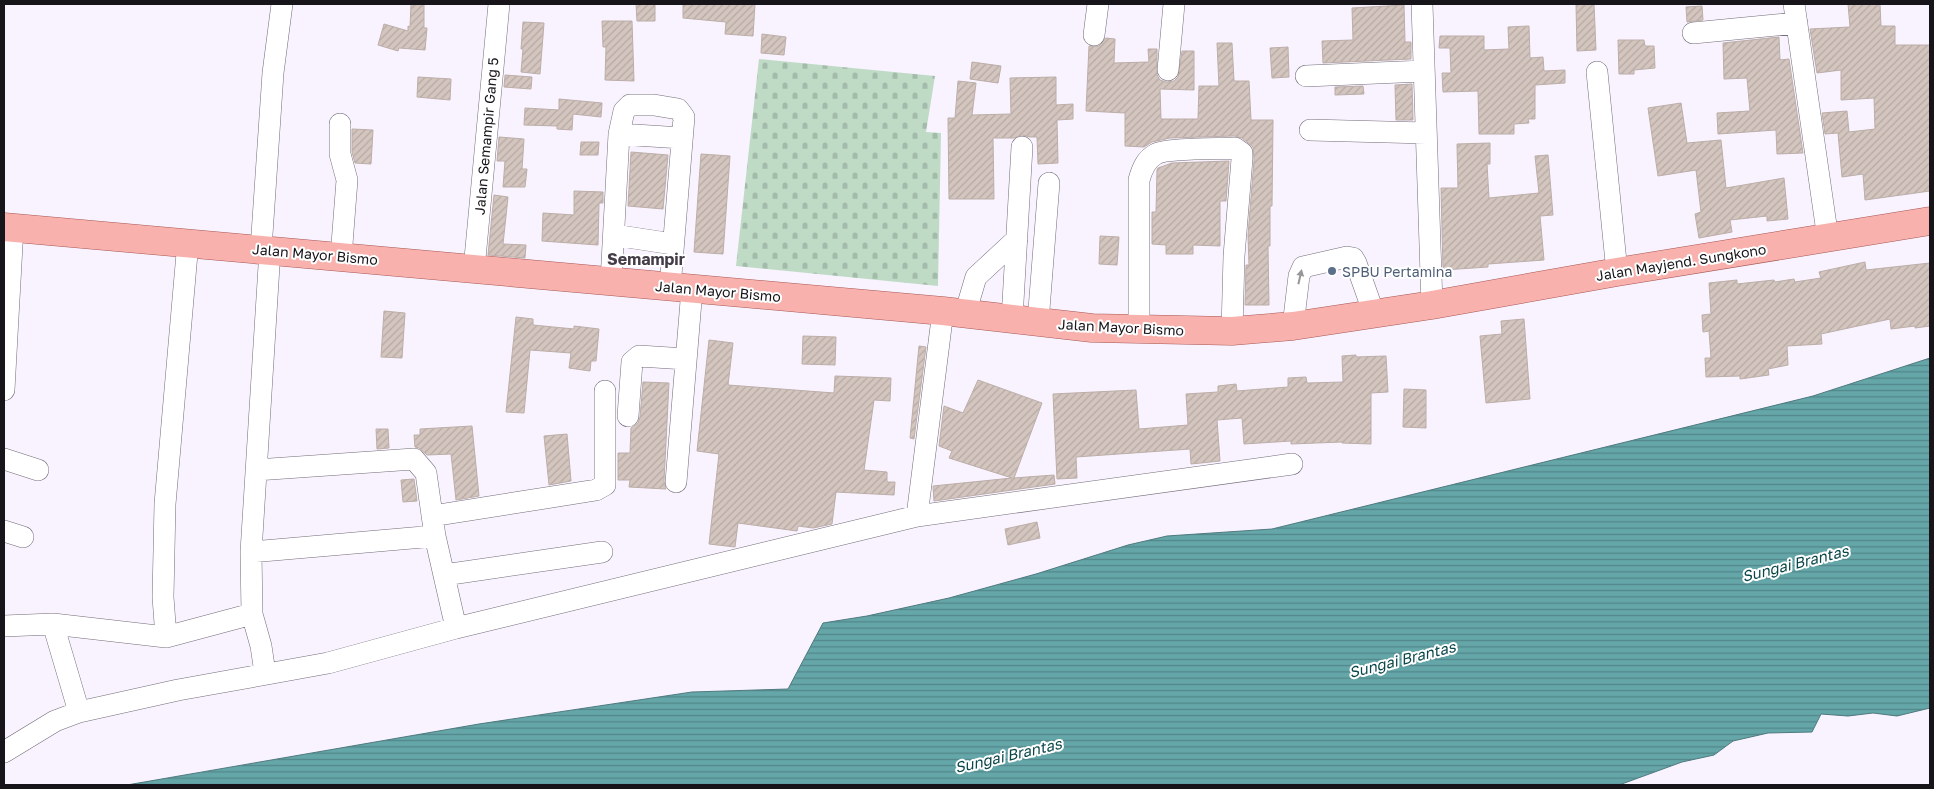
<svg xmlns="http://www.w3.org/2000/svg" width="1934" height="789" viewBox="0 0 1934 789" font-family="'Golos Text',sans-serif">
	<defs>
		<pattern id="cemetery-stones" width="16" height="16" patternUnits="userSpaceOnUse" patternTransform="scale(1.25)"><rect width="16" height="16" fill="#bfdbc6"/><path d="M2 7V4a2 2 0 0 1 4 0v3zM10 15v-3a2 2 0 0 1 4 0v3z" fill="#a3bbaa"/></pattern>
		<pattern id="water-rules" width="6" height="5" patternUnits="userSpaceOnUse" patternTransform="scale(1.25)"><rect width="6" height="5" fill="#65a6a9"/><path d="M0 2.5h6" fill="none" stroke="#528689"/></pattern>
		<pattern id="building-hatch" width="6" height="6" patternUnits="userSpaceOnUse" patternTransform="scale(1.25)"><rect width="6" height="6" fill="#d4c6bf"/><path d="M-1 1l2-2M0 6l6-6M5 7l2-2" fill="none" stroke="#b5a9a4"/></pattern>
	</defs>
	<rect width="100%" height="100%" fill="#f9f2ff"/>
	<path fill="url(#cemetery-stones)" d="M759 59 935 76 926 132 941 133 938 286 736 266Z"/>
	<path fill="url(#water-rules)" stroke="#4e7a7e" d="M1930 358V708L1897 716 1873 713 1848 716 1821 714 1812 732 1768 733 1733 741 1714 755 1682 762 1619 785H127L479 724 692 692 788 689 823 623 867 616 949 598 1036 574 1128 545 1167 536 1272 529 1813 396Z"/>
	<path fill="url(#building-hatch)" stroke="#bcaea8" d="M411 4H424V28H427L425 50 399 48 398 51 378 45 384 24 408 31V26L410 27Z
		M636 4H655V21H637Z
		M683 4H755L753 36 725 34 726 22 683 18Z
		M1576 4H1594L1596 50 1577 51Z
		M1848 4H1880L1881 26H1895V45H1930V191L1865 200 1863 174 1842 177 1838 133 1825 134 1822 113 1847 111 1849 132 1875 129 1874 98 1841 100V70L1817 73 1810 29 1850 27Z
		M1404 5 1405 42H1411V59L1323 63 1322 41 1353 40 1352 8Z
		M1702 6 1703 20 1687 22 1686 7Z
		M602 21H632L634 81 605 80 606 47H603Z
		M523 22 544 23 540 74 521 72 523 49H521Z
		M1529 26 1530 58 1543 57 1544 71 1565 70V83L1535 85V119H1528L1529 123 1514 124V134H1479L1478 91 1443 92 1442 73H1451L1450 48H1439L1440 36H1484V50L1509 49 1508 27Z
		M762 34 786 37 784 55 761 53Z
		M1779 37 1780 60 1789 59 1803 153 1777 154 1776 130 1718 134 1717 113 1750 111 1747 78 1724 79 1723 43Z
		M1106 38 1115 39 1114 63 1149 62 1148 49H1157V75L1160 80 1166 82 1174 81 1178 77 1182 51H1194V90L1160 89 1161 119H1198L1199 86H1219L1217 43H1232L1234 81H1249L1251 120H1273L1272 206H1270V246H1268L1269 305H1245L1246 265H1249L1248 235 1254 160 1253 147 1242 138 1234 136 1170 138 1152 142 1144 147 1125 146V113L1086 111 1089 46H1099Z
		M1618 40H1644L1645 46H1654L1655 68 1634 70V74H1619Z
		M1288 47 1289 77 1272 78 1270 48Z
		M972 62 1001 66 998 83 970 79Z
		M505 75 532 77 531 89 504 87Z
		M418 77 451 79 450 100 417 97Z
		M1056 77V105L1073 104V119L1057 120 1058 163 1038 164 1037 137H1030L1022 135 1014 138H993L994 199H949L948 118H955L958 81 976 83 972 115 1011 114 1010 78Z
		M1412 84 1413 120H1396L1395 85Z
		M1363 86 1364 94 1335 95V87Z
		M559 99 602 103 601 117 573 114 572 130 557 129V126L524 125 525 108 559 110Z
		M1681 103 1687 143 1721 140 1726 188 1784 178 1788 219 1767 221V216L1730 220 1732 232 1699 238 1695 214 1701 212 1696 170 1658 176 1648 108Z
		M352 129 373 130 371 164 355 163 352 152Z
		M499 137 524 139 522 169H527L525 187H503L505 161H497Z
		M581 142H599L598 155H580Z
		M1490 143V164H1487L1489 198 1539 193 1535 156 1548 155 1553 215 1540 216 1544 260 1488 264V267L1443 270 1441 188H1458L1457 144Z
		M631 152 668 155 663 209 628 206Z
		M701 154 730 156 723 254 694 252Z
		M1229 161 1226 201H1220V246L1193 245V254H1166V245L1152 244V212H1156L1157 170 1158 168 1172 163Z
		M574 191 603 192V203H599L598 245 542 241 543 213 574 215Z
		M494 195 508 197 503 244 526 245 525 258 488 255Z
		M1100 236 1119 237 1117 265 1099 264Z
		M1865 262 1866 270 1930 263V326L1915 328V326L1891 329 1890 319 1821 334 1822 344 1787 346 1788 365 1768 369 1769 375 1740 379V376L1706 377 1705 358H1711L1709 331 1703 332 1702 315 1711 314 1709 283 1737 280V284L1774 280 1775 282 1794 279 1795 282 1821 278 1819 272Z
		M384 311 405 313 402 358 381 357Z
		M516 317 533 319V325L574 329V326L599 329 596 361H591L590 371 569 368 571 353 530 350 524 413 506 412Z
		M1524 319 1530 399 1486 403 1480 336 1502 334 1501 321Z
		M803 336 836 337 835 365 802 364Z
		M709 340 733 343 728 385 834 393 835 376 891 378 890 401 874 400 864 470 887 472V482H895L894 495 836 492 832 524 813 528 798 526 797 531 738 523 735 547 709 544 719 454 697 451Z
		M919 346 926 347 914 439 910 438Z
		M1356 355V357L1386 356 1388 392 1371 393V444L1342 443V442L1291 444V441L1244 444 1242 418 1217 420 1220 461 1191 464 1190 449 1076 457 1077 478 1057 479 1053 394 1136 390 1139 429 1188 425 1186 394 1218 392V386L1236 384 1237 391 1288 387V378L1306 377 1307 383 1343 382 1342 356Z
		M978 380 1042 403 1014 478 1054 475 1055 484 934 501 933 486 1012 478 949 458 952 451 939 446 944 406 963 413Z
		M643 382 669 383 664 481 666 489 629 487 630 480H618V453H630L631 428 638 423 640 417Z
		M1404 389 1426 390V428L1403 427Z
		M472 426 479 496 456 500 451 454 427 455 419 448 415 447 414 435H420V429Z
		M376 429H388L389 448 377 449Z
		M567 434 571 481 549 485 544 436Z
		M414 479 417 501 403 502 401 480Z
		M1037 522 1040 538 1008 545 1005 529Z"/>
	<g fill="none" stroke-linecap="round" stroke-linejoin="round">
		<g stroke="#736d78" stroke-width="22">
			<path id="minor" d="M1422 4 1432 305
				M1794 4 1828 239
				M1693 33 1797 23
				M1094 35 1098 4
				M1168 70 1174 4
				M1597 72 1617 272
				M1306 76 1424 71
				M340 124V154L347 180 341 257
				M1310 130 1426 133
				M619 134 682 138
				M614 235 673 244
				M261 249 273 73 282 4
				M474 269 499 4
				M611 281 619 134 624 111 630 105H654L678 109 684 117 670 287
				M965 314 976 277 1017 239
				M1012 319 1022 147
				M1038 322 1049 183
				M1293 326 1299 276 1303 267 1347 257 1353 258 1356 263 1374 314
				M1139 329V180C1142 169 1146 159 1156 154 1166 148 1221 149 1235 148L1242 153V159L1234 256 1232 331
				M4 390 13 227
				M628 416 632 362 639 356 686 359
				M4 459 38 470
				M256 470 414 459 426 473 435 536 456 628
				M676 482 692 289
				M432 516 596 490 605 485V391
				M917 516 943 311
				M4 531 23 537
				M251 552 435 536
				M444 575 602 552
				M53 624 79 712
				M4 626 53 624 166 637 252 614
				M166 637 163 597 165 504 188 242
				M265 673 261 646 252 614 251 552 270 250
				M4 752 55 721 79 712 178 690 328 663 456 628 917 516 1292 464"/>
		</g>
		<g stroke="#a75955" stroke-width="29">
			<path id="major" d="M4 227 943 311 1092 328 1232 331 1293 326 1432 305 1617 272 1930 221"/>
		</g>
		<use href="#minor" stroke="#fff" stroke-width="21"/>
		<use href="#major" stroke="#f8b1ac" stroke-width="28"/>
	</g>
	<defs><path id="oneway-solid" d="M-6-.8H1V-3.2L6.5 0L1 3.2V.8H-6Z" transform="scale(1.25)"/></defs>
	<use fill="#979698" href="#oneway-solid" transform="translate(1300 277) rotate(-77)"/>
	<circle fill="#5c6f8a" stroke="#fff" stroke-width="2" cx="1332" cy="271" r="5"/>
	<g text-anchor="middle" dominant-baseline="central" stroke-width="4" stroke-linejoin="round" paint-order="stroke">
		<g font-size="14" fill="#171519" stroke="#fff">
			<text transform="translate(486 136) rotate(-85)">Jalan Semampir Gang 5</text>
			<text transform="translate(315 254) rotate(5)">Jalan Mayor Bismo</text>
			<text transform="translate(1681 262) rotate(-9)">Jalan Mayjend. Sungkono</text>
			<text transform="translate(718 291) rotate(5)">Jalan Mayor Bismo</text>
			<text transform="translate(1121 327) rotate(3)">Jalan Mayor Bismo</text>
		</g>
		<g font-size="14" fill="#4e5e75" stroke="#fff" text-anchor="start">
			<text x="1342" y="271">SPBU Pertamina</text>
		</g>
		<g font-size="15" font-style="italic" fill="#0a474a" stroke="#fff">
			<text transform="translate(1795 563) rotate(-14)">Sungai Brantas</text>
			<text transform="translate(1402 659) rotate(-14)">Sungai Brantas</text>
			<text transform="translate(1008 755) rotate(-13)">Sungai Brantas</text>
		</g>
		<g font-size="16" font-weight="bold" fill="#433d47" stroke="#fff">
			<text x="646" y="259">Semampir</text>
		</g>
	</g>
	<rect width="1934" height="789" fill="none" stroke="#171519" stroke-width="10"/>
</svg>
